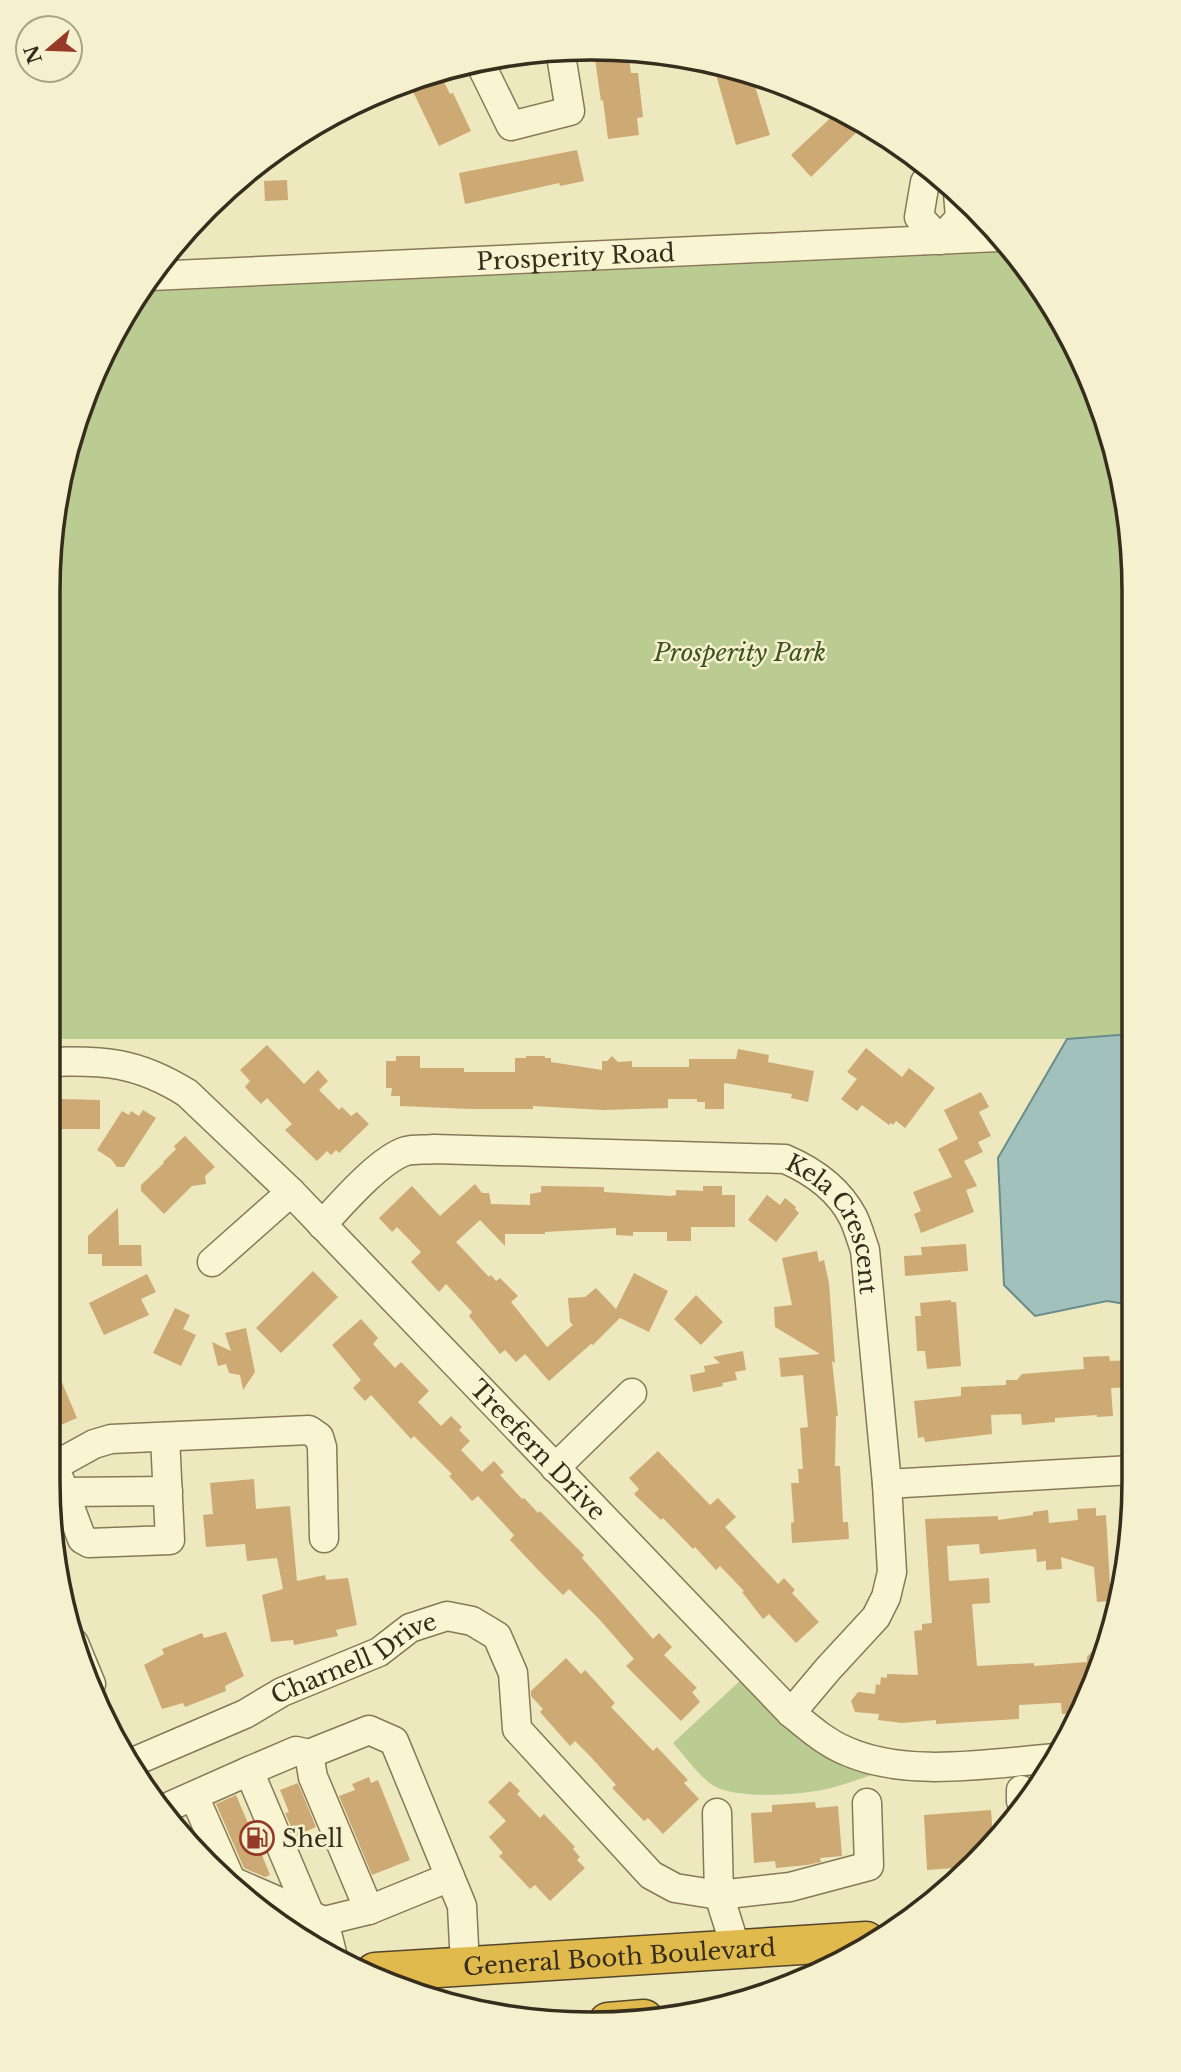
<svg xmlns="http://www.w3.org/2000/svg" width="1181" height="2072" viewBox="0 0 1181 2072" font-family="'Libre Baskerville',serif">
	<rect width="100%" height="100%" fill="#eee8bf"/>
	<path fill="#bbcc93" d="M1012 252 1042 289 1105 416 1129 520 1131 1034 1067 1039H48V555L76 416 120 319 139 292Z
		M743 1678C768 1706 792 1739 825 1757 841 1766 860 1769 878 1773 862 1778 847 1784 831 1788 804 1795 739 1800 714 1786 699 1777 685 1756 673 1743Z"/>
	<path fill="#a2c0bc" stroke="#698d8b" stroke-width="2" d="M1131 1034 1132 1305 1107 1301 1035 1316 1004 1285 998 1158 1067 1039Z"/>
	<path fill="#cda974" d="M596 50 628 51 631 73H638L643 117 637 118 639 135 608 139 603 100 601 101 595 59 598 58Z
		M713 64 751 73 770 135 736 145Z
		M438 70 450 94 453 93 471 131 439 146 408 81Z
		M839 110 866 123 811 177 791 155Z
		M577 150 584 181 560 186 559 183 465 204 459 173Z
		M287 180 288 200 265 201 264 181Z
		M267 1045 304 1084 318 1070 328 1081 319 1090 339 1110 342 1107 351 1116 357 1112 369 1124 339 1153 336 1150 331 1155 327 1151 317 1161 285 1130 292 1124 267 1098 261 1104 245 1087 250 1081 240 1070Z
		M866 1048 902 1077 909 1068 935 1088 905 1128 896 1121 893 1125 891 1123 889 1125 862 1105 857 1111 841 1099 857 1079 847 1072Z
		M738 1049 769 1055 768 1062 814 1071 808 1102 791 1098 792 1094 724 1083V1109H705V1102H697V1099H668V1108L603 1110 533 1106V1109H471L400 1106V1096H391L392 1088H386V1061H396V1056H420V1068H464V1072H515V1058H526V1056H545V1058H551V1062L602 1070V1061H607L612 1056 618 1062 632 1061V1067H689V1059H736Z
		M981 1092 989 1107 979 1112 991 1136 978 1142 983 1152 964 1161 977 1186 966 1190 974 1212 921 1233 914 1214 921 1211 913 1192 952 1177 938 1149 958 1139 944 1110Z
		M60 1099 100 1100V1129H60Z
		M143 1110 156 1118 124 1167H117L111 1159 97 1150 122 1111 129 1115 131 1111 139 1116Z
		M185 1136 215 1167 205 1176 206 1184 192 1186 164 1214 141 1191V1185L164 1163 163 1162 176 1149 174 1146Z
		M475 1184 482 1193H489L491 1204 530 1205V1194L541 1192V1186L604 1187V1192L671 1196 676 1195V1190L703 1191V1186H722V1195H735V1227H691V1241H667V1232H633V1236L616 1235V1228L545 1232V1234H505V1246L480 1220 456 1242 489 1277 491 1275 496 1281 500 1278 518 1296 511 1302 547 1347 573 1325 570 1322 568 1298 585 1297 596 1288 616 1309 634 1273 668 1291 649 1332 620 1318 593 1345 591 1344 549 1381 525 1354 516 1362 505 1350 500 1354 469 1316 472 1312 446 1284 439 1292 411 1262 421 1252 397 1227 392 1232 379 1218 412 1186 440 1216Z
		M767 1195 780 1205 785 1198 796 1207 795 1209 799 1213 776 1242 748 1220Z
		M118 1208 119 1245H141L142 1266H102V1254H88V1236Z
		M966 1244 968 1271 905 1276 904 1256 922 1255 921 1247Z
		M817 1251 819 1262 824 1260 829 1283 835 1363 832 1361 838 1416H836L835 1466H840L843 1522H848L849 1539 792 1543 791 1523 794 1522 791 1483H799L798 1469H803L800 1428 808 1427 803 1375 781 1377 779 1358 820 1354 775 1327 774 1307 792 1305 782 1258Z
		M313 1271 338 1297 281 1353 256 1328Z
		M147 1274 156 1292 141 1299 149 1315 104 1335 89 1303Z
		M696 1295 723 1322 701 1345 674 1319Z
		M951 1300V1302H956L961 1366 927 1369 925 1351H917L915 1316H921L920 1303Z
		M175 1308 190 1315 183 1329 196 1335 181 1366 153 1353Z
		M361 1319 378 1338 373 1344 395 1368 401 1362 429 1391 418 1402 441 1426 451 1416 462 1427 459 1430 470 1441 461 1450 482 1472 494 1461 504 1472 500 1475 522 1499 524 1498 538 1513 540 1511 584 1555 582 1558 653 1639 659 1633 672 1647 664 1655 697 1688 692 1692 700 1702 681 1721 626 1666 634 1659 600 1620 569 1589 563 1595 540 1572 510 1540 514 1535 478 1496 472 1501 449 1476 452 1474 414 1436 411 1439 371 1395 365 1401 353 1388 361 1380 332 1345Z
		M246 1328 255 1372 243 1390 240 1375 229 1373 226 1364 218 1366 212 1342 231 1351 225 1333Z
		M47 1347 77 1418 47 1431Z
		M743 1351 746 1370 735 1372 737 1380 722 1383 723 1386 693 1392 690 1375 705 1372 704 1366 720 1363 713 1357Z
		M1109 1356 1110 1361 1132 1360V1387L1111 1388 1113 1416 1097 1417V1415L1055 1418V1422L1022 1425 1021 1414 991 1415 992 1434 925 1442 924 1437 918 1438 914 1401 961 1396V1387L1006 1385V1380H1017L1022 1374 1084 1369 1083 1357Z
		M658 1451 710 1505 718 1498 736 1517 725 1527 778 1584 784 1578 795 1590 792 1593 819 1622 796 1643 769 1614 763 1619 742 1592 744 1591 720 1566 716 1570 695 1547 693 1549 663 1518 661 1520 634 1494 639 1489 629 1478Z
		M254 1479 256 1509 290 1506 297 1581 325 1575 326 1580 348 1578 357 1625 336 1630 338 1636 294 1645 293 1640 271 1642 262 1595 283 1589 277 1558 247 1561 245 1544 206 1547 203 1515 213 1514 210 1483Z
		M1096 1508V1516L1106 1515 1111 1601 1097 1602 1094 1567 1061 1557 1062 1569 1046 1570V1561L1037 1562 1036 1549 980 1554 979 1544 947 1546 949 1581 989 1578 990 1603 972 1604 977 1666 1034 1663V1666L1087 1662V1657L1096 1647 1105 1656 1079 1713 1062 1714 1061 1703H1057L1019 1705V1719L936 1724V1720L902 1723 878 1720 879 1714 855 1712 851 1701 858 1692 875 1694 876 1684 880 1685 881 1677 887 1678V1674L918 1675 914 1631 922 1630V1624L932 1623 925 1519 998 1516V1520L1033 1515V1512L1048 1510 1049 1523 1078 1520 1077 1509Z
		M226 1632 244 1676 225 1686 226 1691 185 1707 183 1703 162 1709 144 1665 164 1654 162 1649 202 1633 204 1638Z
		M566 1658 581 1674 585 1670 615 1703 611 1707 653 1751 657 1747 688 1780 684 1783 699 1799 663 1834 648 1818 644 1821 612 1788 616 1785 590 1756 575 1741 570 1746 540 1712 543 1709 531 1696V1691Z
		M369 1777 371 1783 378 1780 410 1860 372 1875 339 1796 355 1790 352 1784Z
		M510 1781 520 1791 517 1794 540 1818 544 1814 575 1847 573 1849 580 1857 577 1860 585 1868 550 1901 535 1885 530 1889 499 1856 503 1853 489 1837 506 1821 488 1802Z
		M298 1783 316 1827 295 1836 285 1813 289 1812 280 1790Z
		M236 1795 250 1828 254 1826 264 1849 260 1850 270 1875 265 1877 244 1868 216 1804Z
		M815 1802 816 1808 838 1806 842 1856 820 1858 821 1862 807 1865 776 1868 775 1861 754 1863 751 1813 772 1812V1805Z
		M991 1810 993 1837 968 1867 927 1870 924 1815Z"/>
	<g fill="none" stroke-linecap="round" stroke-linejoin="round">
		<g stroke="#877957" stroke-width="31">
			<g id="minor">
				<path d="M479 61 511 126 570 111 560 49"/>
				<path d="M932 173 925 182 919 217 940 240 960 218 958 193"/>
				<path id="s1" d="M151 276 999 237"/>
				<path id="s2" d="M48 1062C105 1060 137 1062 187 1093L291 1192 791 1713C807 1726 825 1742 844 1750 907 1779 990 1763 1057 1758"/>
				<path id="s3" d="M322 1225C341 1204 380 1159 406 1151 414 1149 425 1150 434 1149L785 1159C813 1171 839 1190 853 1217 858 1227 861 1239 865 1250L887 1484 892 1572 886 1597 876 1617 828 1669 791 1713"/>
				<path d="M212 1262 291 1192"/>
				<path d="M54 1465 82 1539 89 1543 170 1540 165 1437"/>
				<path d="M555 1468 632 1393"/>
				<path d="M47 1470 94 1444 111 1439 309 1430 319 1437 322 1447 324 1538"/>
				<path d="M887 1484 1132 1470"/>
				<path d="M64 1492 168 1491"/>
				<path d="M74 1643 91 1684"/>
				<path d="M309 1754 313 1777 369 1910"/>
				<path id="s4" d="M133 1762 245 1714 282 1692 379 1652 410 1628 447 1616 472 1621 497 1636 513 1673 517 1729 651 1875 675 1888 719 1895 736 1949"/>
				<path d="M249 1771 296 1751 309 1754 369 1730 394 1741 462 1906 465 1966"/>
				<path d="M1021 1790V1801"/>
				<path d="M194 1796 230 1878"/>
				<path d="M159 1811 249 1771 310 1915"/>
				<path d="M717 1813 719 1895 790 1887 869 1866 867 1803"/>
				<path d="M234 1882 324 1921 332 1953"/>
				<path d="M324 1921 369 1910 450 1877"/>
			</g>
		</g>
		<g stroke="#54462c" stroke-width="41">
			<g id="highway">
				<path id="s5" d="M375 1972 866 1941"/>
				<path d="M608 2022 644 2019"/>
			</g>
		</g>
		<use href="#minor" stroke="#f9f4d2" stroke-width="28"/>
		<use href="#highway" stroke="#e0ba4d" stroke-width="38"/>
	</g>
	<defs>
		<g id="fuel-ring" transform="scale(1.75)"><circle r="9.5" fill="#f5f1ce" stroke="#963a27" stroke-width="1.5"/><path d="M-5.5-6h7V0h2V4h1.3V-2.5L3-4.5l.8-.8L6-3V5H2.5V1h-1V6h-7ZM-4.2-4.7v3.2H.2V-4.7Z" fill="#963a27"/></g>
	</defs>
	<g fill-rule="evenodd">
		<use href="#fuel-ring" x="257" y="1838"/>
	</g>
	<g text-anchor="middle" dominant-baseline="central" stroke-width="5" stroke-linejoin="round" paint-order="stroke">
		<g font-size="24" fill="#362d1c" stroke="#f5f1ce">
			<text stroke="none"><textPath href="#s1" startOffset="425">Prosperity Road</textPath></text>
			<text stroke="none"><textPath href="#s3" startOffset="579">Kela Crescent</textPath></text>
			<text stroke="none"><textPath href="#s2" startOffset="646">Treefern Drive</textPath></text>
			<text stroke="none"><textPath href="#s4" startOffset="245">Charnell Drive</textPath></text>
			<text stroke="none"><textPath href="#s5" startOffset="245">General Booth Boulevard</textPath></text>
		</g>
		<g font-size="24" font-style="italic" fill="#3e5222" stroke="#f5f1ce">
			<text x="740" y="652">Prosperity Park</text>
		</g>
		<g font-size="24" fill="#362d1c" stroke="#f5f1ce" text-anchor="start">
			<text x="282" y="1838">Shell</text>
		</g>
	</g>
	<path d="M0 0H1181V2072H0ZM591 60H591A531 531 0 0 1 1122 591V1481A531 531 0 0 1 591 2012H591A531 531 0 0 1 60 1481V591A531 531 0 0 1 591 60Z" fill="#f5f1ce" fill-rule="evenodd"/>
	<path fill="none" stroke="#362d1c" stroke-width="3.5" d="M591 60H591A531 531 0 0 1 1122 591V1481A531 531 0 0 1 591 2012H591A531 531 0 0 1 60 1481V591A531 531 0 0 1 591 60Z"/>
	<g transform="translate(49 49) rotate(251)"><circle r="33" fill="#f5f1ce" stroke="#a9a387" stroke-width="2"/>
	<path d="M0-5L12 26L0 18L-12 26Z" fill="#963a27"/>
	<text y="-10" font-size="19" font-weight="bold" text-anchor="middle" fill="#362d1c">N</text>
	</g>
</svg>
